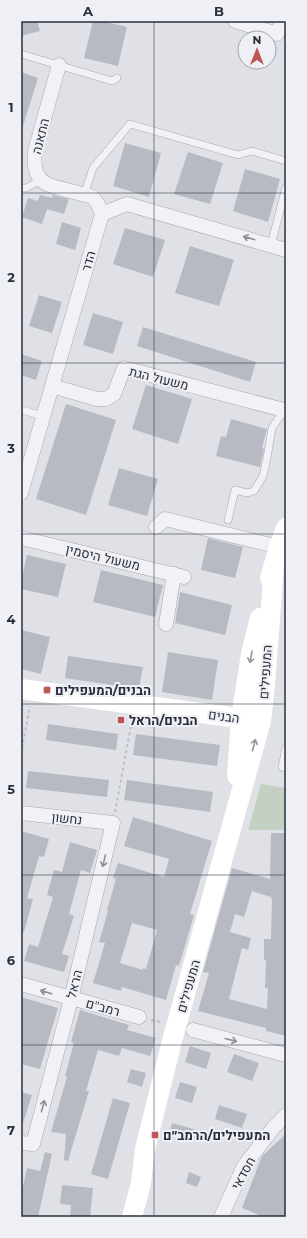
<svg xmlns="http://www.w3.org/2000/svg" width="307" height="1238" viewBox="0 0 307 1238" font-family="Montserrat,Heebo,sans-serif">
	<rect width="100%" height="100%" fill="#e0e1e7"/>
	<path fill="#c3d0c2" d="M261 784 286 788V830H248Z"/>
	<path fill="#b7bac3" fill-rule="evenodd" d="M21 21H37L40 31 21 36Z
		M93 21H102L127 27 118 66 84 58Z
		M21 72 38 78 23 126H21Z
		M125 143 161 153 149 197 113 186Z
		M188 152 223 163 210 204 174 194Z
		M245 169 280 179 268 222 233 211Z
		M40 195 52 198 53 195 69 199 64 214 47 209 42 224 22 217 28 198 38 201Z
		M62 222 81 228 75 250 56 244Z
		M125 228 165 240 153 277 113 264Z
		M190 246 234 260 219 306 175 293Z
		M39 295 62 302 52 333 29 326Z
		M93 313 123 322 113 354 83 345Z
		M143 327 256 362 250 382 137 346Z
		M21 354 42 361 36 380 21 375Z
		M146 385 192 399 178 444 132 429Z
		M66 404 116 420 86 515 36 499Z
		M231 419 267 429 262 448 264 449 260 467 216 456 221 436 226 437Z
		M119 468 158 479 147 516 108 505Z
		M208 538 243 547 235 578 201 570Z
		M27 555 66 564 58 597 21 589V581Z
		M101 570 163 585 155 617 93 602Z
		M180 592 232 605 225 635 175 623Z
		M21 630 50 637 41 674 21 669Z
		M168 652 218 660 212 700 162 692Z
		M68 656 143 667 139 689 65 678Z
		M48 724 118 734 116 750 46 740Z
		M136 734 220 745 217 766 133 755Z
		M28 771 109 780 107 797 26 788Z
		M127 780 213 792 210 812 124 800Z
		M133 817 212 841 190 914 194 915 187 939 179 966 176 965 166 1000 122 987 121 991 93 983 105 943 99 942 108 911 107 910 116 879 113 878 118 863 164 877 169 859 124 846ZM132 923 157 930 146 969 143 968V970L120 963Z
		M21 831 49 839 44 857 39 856 27 898 33 899 24 932 21 931Z
		M271 833H286V1036L266 1031V1028L198 1011 209 973 203 972 232 868 270 879ZM252 891 271 897 272 900 271 939H264V960H266L265 988H268L267 1009 229 999 242 948 248 950 251 938 230 932 235 914 244 917Z
		M70 842 97 850 90 873 81 870 69 914 74 916 62 954 69 956 64 972 24 961 29 944 38 947 53 897 47 895 54 870 62 872Z
		M21 997 58 1008 40 1069 21 1064Z
		M80 1010 129 1025 127 1030 156 1038 150 1056 122 1048 119 1056 98 1050 86 1091H89L68 1161 64 1160 66 1134 51 1132 67 1077 65 1076 74 1043 71 1042Z
		M190 1046 211 1053 206 1069 185 1062Z
		M234 1054 259 1063 252 1081 227 1072Z
		M131 1069 146 1073 142 1087 127 1082Z
		M180 1082 197 1087 192 1103 175 1098Z
		M21 1092 32 1095 23 1123H21Z
		M113 1098 130 1103 108 1179 91 1174Z
		M219 1105 247 1114 242 1128 215 1119Z
		M172 1123 207 1133 204 1142 170 1132Z
		M286 1134V1217H264L242 1208 262 1156Z
		M45 1152 52 1154 38 1217H21V1195L27 1168 40 1171Z
		M189 1172 201 1177 197 1187 186 1183Z
		M62 1185 93 1188 90 1217H70L71 1205 60 1204Z"/>
	<g fill="none" stroke-linecap="round" stroke-linejoin="round">
		<g stroke="#a6a8b0" stroke-width="8">
			<path id="lane" d="M21 54 112 81 117 78
				M21 188H26L41 180
				M84 195 93 168 130 124 238 155 252 151 286 161
				M271 245 286 187
				M21 410 44 416
				M228 520 235 490 247 493 254 491 263 476 267 458 272 428 285 409
				M286 748 282 767 286 768"/>
		</g>
		<g stroke="#a6a8b0" stroke-width="15">
			<path id="street" d="M235 21 277 34 282 21
				M59 65 35 151C31 187 50 185 78 193 83 195 90 195 93 198 98 202 100 209 102 214
				M102 214 127 204 286 250
				M52 386 97 399H106L114 394 124 368 284 410
				M21 493 102 214
				M156 527 165 519 279 547
				M21 538 184 577
				M166 624 174 574
				M21 813 113 823 71 999 33 1144 21 1143
				M21 984 139 1017
				M193 1030 286 1055
				M221 1217 244 1166 274 1127 286 1115"/>
		</g>
		<path stroke="#bebfc6" stroke-width="2" stroke-dasharray="3 3" stroke-linecap="butt" d="M21 754 30 706
			M115 812 132 720
			M151 1020 161 1022"/>
		<use href="#lane" stroke="#f2f2f6" stroke-width="7"/>
		<use href="#street" stroke="#f2f2f6" stroke-width="14"/>
		<path stroke="#fff" stroke-width="20" d="M270 578 279 547 286 528
			M21 689 253 720
			M237 776 241 718 251 654 260 618
			M132 1217 141 1183 145 1149 172 1041 261 721 265 685 274 565"/>
	</g>
	<defs><path id="oneway-shaft" d="M-6 0H5M1.5-3L5.5 0L1.5 3" fill="none" stroke-width="1.6" stroke-linecap="round" stroke-linejoin="round"/></defs>
	<g stroke="#8e9099">
		<use href="#oneway-shaft" transform="translate(249 238) rotate(-164)"/>
		<use href="#oneway-shaft" transform="translate(104 861) rotate(103)"/>
		<use href="#oneway-shaft" transform="translate(46 992) rotate(-164)"/>
		<use href="#oneway-shaft" transform="translate(231 1040) rotate(15)"/>
		<use href="#oneway-shaft" transform="translate(43 1106) rotate(-75)"/>
	</g>
	<g stroke="#94969e">
		<use href="#oneway-shaft" transform="translate(251 657) rotate(100)"/>
		<use href="#oneway-shaft" transform="translate(254 745) rotate(-75)"/>
	</g>
	<path fill="none" stroke="#2a2e3c" stroke-width="1" stroke-opacity="0.55" d="M154 21V1217M21 193H286M21 363H286M21 534H286M21 704H286M21 875H286M21 1045H286"/>
	<g fill="#be5653" stroke="#eff0f5" stroke-width="1.5">
		<rect x="43" y="686" width="8" height="8" rx="2"/>
		<rect x="117" y="716" width="8" height="8" rx="2"/>
		<rect x="151" y="1131" width="8" height="8" rx="2"/>
	</g>
	<g text-anchor="middle" dominant-baseline="central" stroke-width="4" stroke-linejoin="round" paint-order="stroke">
		<g font-size="13" fill="#2a2e3c" stroke="#eff0f5">
			<text transform="translate(40 136) rotate(-76)">התאנה</text>
			<text transform="translate(88 261) rotate(-74)">הדר</text>
			<text transform="translate(159 378) rotate(14)">משעול הגת</text>
			<text transform="translate(103 557) rotate(13)">משעול היסמין</text>
			<text transform="translate(265 672) rotate(-86)">המעפילים</text>
			<text transform="translate(224 716) rotate(8)">הבנים</text>
			<text transform="translate(67 818) rotate(6)">נחשון</text>
			<text transform="translate(74 984) rotate(-76)">הראל</text>
			<text transform="translate(188 986) rotate(-74)">המעפילים</text>
			<text transform="translate(103 1007) rotate(15)">רמב"ם</text>
			<text transform="translate(243 1173) rotate(-61)">חסדאי</text>
		</g>
		<g font-size="13" font-weight="bold" fill="#2a2e3c" stroke="#eff0f5" text-anchor="start">
			<text x="55" y="690">הבנים/המעפילים</text>
			<text x="129" y="720">הבנים/הראל</text>
			<text x="163" y="1135">המעפילים/הרמב״ם</text>
		</g>
	</g>
	<rect width="307" height="1238" fill="none" stroke="#eff0f5" stroke-width="44"/>
	<g transform="translate(257 50)"><circle r="19" fill="#eff0f5" stroke="#a0a2ab"/>
	<path d="M0-3L7 15L0 10L-7 15Z" fill="#be5653"/>
	<text y="-6" font-size="11" font-weight="bold" text-anchor="middle" fill="#2a2e3c">N</text>
	</g>
	<rect x="22" y="22" width="263" height="1194" fill="none" stroke="#2a2e3c" stroke-width="1.5"/>
	<g font-size="13" text-anchor="middle" font-weight="bold" fill="#2a2e3c">
		<text x="88" y="16">A</text>
		<text x="219" y="16">B</text>
		<text x="11" y="112">1</text>
		<text x="11" y="282">2</text>
		<text x="11" y="453">3</text>
		<text x="11" y="624">4</text>
		<text x="11" y="794">5</text>
		<text x="11" y="965">6</text>
		<text x="11" y="1135">7</text>
	</g>
</svg>
